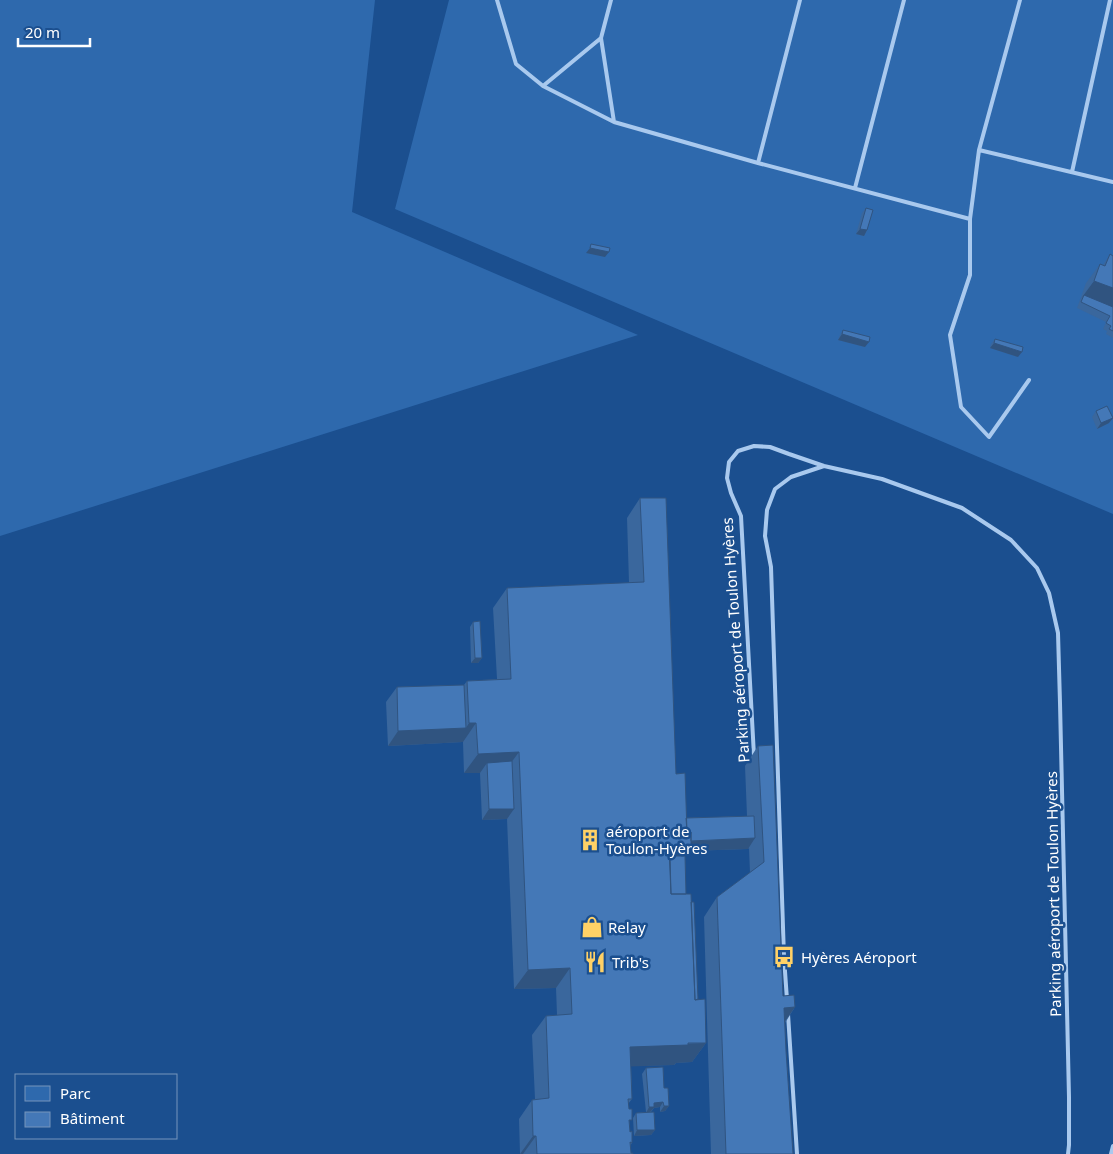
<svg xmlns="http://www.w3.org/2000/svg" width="1113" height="1154" viewBox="0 0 1113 1154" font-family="'Noto Sans',sans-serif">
	<rect width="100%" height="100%" fill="#1b4f8f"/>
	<path fill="#2e69ad" d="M0 0H375L352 212 638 335 0 536Z
		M449 0H1113V514L395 209Z"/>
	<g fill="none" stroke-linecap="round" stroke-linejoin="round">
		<path stroke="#a9c9ee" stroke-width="4" d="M497 0 516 64 543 86 601 38
			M611 0 601 38 614 122 758 163 970 219 979 150
			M1020 0 979 150 1113 182
			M543 86 614 122
			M758 163 800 0
			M1072 172 1110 0
			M855 188 904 0
			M970 219V275L950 335 961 407 989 437 1029 380
			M754 756 741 516 731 493 727 478 729 462 738 451 754 446 770 447 789 454 824 466 882 479 962 508 1011 540 1037 568 1049 593 1058 633 1060 703 1069 1097V1145L1068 1154
			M787 1000 784 957 771 567 765 536 767 510 775 489 791 477 824 466
			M788 1014 797 1154
			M1111 1154 1113 1146"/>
	</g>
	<path fill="#3a679d" d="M866 208 867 230 864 236 856 234 862 213Z
		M1110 254 1113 256V338L1106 334 1107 331 1103 329 1106 322 1077 308 1086 283 1100 264 1103 265Z
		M843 330 865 347 838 340 840 335Z
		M995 339 1018 357 990 348 991 344Z
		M1096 411 1109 423 1097 429 1092 417Z
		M640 498 676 774 686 818 747 816 745 766 758 746 783 996 795 1007 785 1023 786 1051 793 1154H711L704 917 717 897 750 873 749 848 748 849 688 851 685 856 686 894 698 999 706 1043 692 1062 676 1063 674 1065 631 1066 632 1099 628 1104 630 1132 632 1143 630 1146 631 1153 633 1154H520L519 1119 532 1100 535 1099 532 1035 546 1016 557 1015 556 988 514 989 507 819 482 820 480 773H464L463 742 388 746 386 702 397 687 464 685 467 681 497 679 493 608 507 588 629 583 627 518Z
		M473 622 482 658 478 663H471L470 627Z
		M646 1068 664 1088 669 1106 665 1111 660 1112V1107L654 1108 651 1112 655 1130 651 1135 634 1136 633 1118 636 1113 646 1112 642 1074Z"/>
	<path fill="#305480" d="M860 229 867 230 864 236 856 234Z
		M590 248 609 252 605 257 586 253Z
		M1094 281 1113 288V314L1084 295 1080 300Z
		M842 334 869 342 865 347 838 340Z
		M994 343 1022 352 1018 357 990 348Z
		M1113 418 1109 423 1097 429 1101 423Z
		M475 658H482L478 663H471Z
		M469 723H476L463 742 388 746 398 731 466 728Z
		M519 752 505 771 487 763 480 773H464L478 754Z
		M489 809H514L507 819 482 820Z
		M755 838 748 849 688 851 678 866H663L669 847 680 842Z
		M570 968 556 988 514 989 528 970Z
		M795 1007 781 1027 784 1008Z
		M706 1043 692 1062 676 1063 674 1065 616 1067 630 1047Z
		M663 1102 660 1107 654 1108 650 1112 646 1113 649 1107 654 1103Z
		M664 1106H669L665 1111 660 1112Z
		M637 1130H655L651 1135 634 1136Z
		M533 1136H536L523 1154H520Z"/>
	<path fill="#4478b7" stroke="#305480" d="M866 208 873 210 867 230 860 229Z
		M591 244 610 248 609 252 590 248Z
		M1110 254 1113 256V288L1094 281 1100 264 1105 266Z
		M1084 295 1113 307V331L1109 329 1111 326 1106 323 1110 316 1081 302Z
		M843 330 870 337 869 342 842 334Z
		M995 339 1023 347 1022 352 994 343Z
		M1107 406 1113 418 1101 423 1096 411Z
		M640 498H666L676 774 685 773 687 832H691V846L669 847 671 894H691L695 1000 705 999 706 1043H688V1045L630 1047 632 1099H628L629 1109H632V1120H629L630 1132 632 1131V1143L630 1142 631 1153H633V1154H537L536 1136H533L532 1100 549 1098 546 1016 572 1014 570 968 528 970 519 752 478 754 476 723H469L467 681 511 679 507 588 644 582Z
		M480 621 482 658H475L473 622Z
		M464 685 466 728 398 731 397 687Z
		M773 745 783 996 794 995 795 1007 784 1008 786 1051 793 1154H726L717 897 764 862 758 746Z
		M512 761 514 809H489L487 763Z
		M754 816 755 838 691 841V832H687L686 818Z
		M670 856H685L686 894H671Z
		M691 902H694L698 999 695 1000Z
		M663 1067 664 1088H668L669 1106H664L663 1102 654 1103V1107H649L646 1068Z
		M654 1112 655 1130H637L636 1113Z"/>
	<defs>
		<g id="building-bare" transform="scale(1.725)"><path d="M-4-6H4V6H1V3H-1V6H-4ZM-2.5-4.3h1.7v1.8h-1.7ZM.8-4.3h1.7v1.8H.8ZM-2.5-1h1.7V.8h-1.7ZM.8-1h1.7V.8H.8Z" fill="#ffd166" stroke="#1b4f8f" stroke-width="2.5" paint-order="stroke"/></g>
		<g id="shop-bare" transform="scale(1.725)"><path d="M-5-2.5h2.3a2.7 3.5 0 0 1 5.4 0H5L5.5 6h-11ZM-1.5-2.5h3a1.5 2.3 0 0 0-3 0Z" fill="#ffd166" stroke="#1b4f8f" stroke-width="2.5" paint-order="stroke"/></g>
		<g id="bus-bare" transform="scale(1.725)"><path d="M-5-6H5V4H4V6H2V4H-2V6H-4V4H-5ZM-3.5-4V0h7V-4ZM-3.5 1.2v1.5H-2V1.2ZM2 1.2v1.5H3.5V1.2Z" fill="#ffd166" stroke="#1b4f8f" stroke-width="2.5" paint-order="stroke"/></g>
		<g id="restaurant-bare" transform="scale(1.725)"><path d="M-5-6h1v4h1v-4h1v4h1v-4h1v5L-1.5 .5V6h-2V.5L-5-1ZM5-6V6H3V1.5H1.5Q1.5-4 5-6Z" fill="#ffd166" stroke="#1b4f8f" stroke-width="2.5" paint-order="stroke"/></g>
	</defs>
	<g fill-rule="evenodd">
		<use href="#building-bare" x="590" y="840"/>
		<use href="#shop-bare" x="592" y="927"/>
		<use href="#bus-bare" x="784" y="957"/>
		<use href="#restaurant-bare" x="595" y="962"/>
	</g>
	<g text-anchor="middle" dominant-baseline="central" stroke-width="5" stroke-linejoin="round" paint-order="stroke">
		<g font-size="15" fill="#fff" stroke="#1b4f8f">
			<text transform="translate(735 640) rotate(-94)">Parking aéroport de Toulon Hyères</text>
			<text transform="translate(1053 894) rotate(-91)">Parking aéroport de Toulon Hyères</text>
		</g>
		<g font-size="15" fill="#fff" stroke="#1b4f8f" text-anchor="start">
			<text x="606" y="831">aéroport de<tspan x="606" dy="17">Toulon-Hyères</tspan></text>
			<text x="608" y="927">Relay</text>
			<text x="801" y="957">Hyères Aéroport</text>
			<text x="612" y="962">Trib's</text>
		</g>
	</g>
	<rect x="15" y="1074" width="162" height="65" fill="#1b4f8f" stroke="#7695bc"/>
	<rect x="25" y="1086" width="25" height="15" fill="#2e69ad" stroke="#7695bc"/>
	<text x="60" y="1099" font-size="15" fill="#ffffff">Parc</text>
	<rect x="25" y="1112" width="25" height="15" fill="#4478b7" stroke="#7695bc"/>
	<text x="60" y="1124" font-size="15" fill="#ffffff">Bâtiment</text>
	<path d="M18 38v8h72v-8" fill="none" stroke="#ffffff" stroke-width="2.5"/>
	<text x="25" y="38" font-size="15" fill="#ffffff" stroke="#1b4f8f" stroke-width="4" paint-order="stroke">20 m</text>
</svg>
